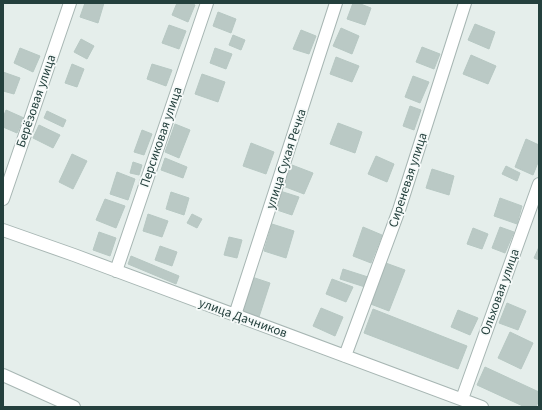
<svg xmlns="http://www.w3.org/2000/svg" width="542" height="410" viewBox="0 0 542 410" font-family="'Source Sans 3',sans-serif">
	<rect width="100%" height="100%" fill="#e5eeeb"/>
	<path fill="#bac9c5" stroke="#b7c8c3" d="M85 3H104L98 23 80 17Z
		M177 3H191L195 5 188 22 172 15Z
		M353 3H358L371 8 365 25 347 19Z
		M218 12 236 19 231 33 213 26Z
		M475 24 495 32 489 49 468 40Z
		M169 25 186 31 179 49 162 43Z
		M341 28 359 36 352 54 333 46Z
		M301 30 316 36 309 54 293 49Z
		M233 35 245 40 241 50 229 45Z
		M81 39 94 46 87 59 74 52Z
		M422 47 440 54 434 69 416 62Z
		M20 48 40 56 33 72 14 63Z
		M215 48 232 54 226 69 210 63Z
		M471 55 496 66 488 84 463 74Z
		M336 57 359 66 352 82 330 74Z
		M72 64 84 69 77 87 65 83Z
		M152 64 172 70 166 86 147 79Z
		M3 72 20 78 14 94 3 91Z
		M202 74 225 82 218 102 195 94Z
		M413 76 429 82 420 103 405 97Z
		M410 106 421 110 414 130 403 126Z
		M6 110 24 118 17 133 3 127V118Z
		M47 111 66 120 63 127 44 118Z
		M338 123 362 132 355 153 330 144Z
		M175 124 190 130 179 158 165 152Z
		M39 125 60 135 53 148 33 138Z
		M142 130 152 134 144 155 134 152Z
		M526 139 539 145V160L533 175 515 167Z
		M251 143 274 152 266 174 243 166Z
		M72 154 87 161 73 189 59 182Z
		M376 156 394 164 387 182 368 174Z
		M165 158 187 167 183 178 161 170Z
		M133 162 142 165 139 175 130 173Z
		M292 165 313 173 304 194 283 186Z
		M506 166 520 173 517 181 502 174Z
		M432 169 454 176 449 195 426 188Z
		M117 172 135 179 128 200 110 194Z
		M280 191 299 197 292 215 274 209Z
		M171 192 189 198 184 215 166 209Z
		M500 198 522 206 517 224 494 216Z
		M105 199 125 206 116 228 96 220Z
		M148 214 168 221 162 237 143 231Z
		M192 214 202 219 197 228 187 223Z
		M272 224 294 231 286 258 264 251Z
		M363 227 382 235 371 263 353 256Z
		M500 227 514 232 505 253 492 248Z
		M473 228 488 234 482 249 467 244Z
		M99 232 116 238 110 256 93 250Z
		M229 237 242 240 237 258 224 255Z
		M160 246 177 252 172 266 155 260Z
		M539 247V260L534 258Z
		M131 256 179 276 176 284 128 264Z
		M383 262 405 270 389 311 368 303Z
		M343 269 368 277 365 287 340 279Z
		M252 277 270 283 259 317 241 311Z
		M332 279 353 287 346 302 326 294Z
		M507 303 526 311 518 330 499 323Z
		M321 308 343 317 335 336 313 326Z
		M373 309 467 346 458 369 364 333Z
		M458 310 478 318 470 335 451 327Z
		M510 332 533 343 521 369 498 358Z
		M485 367 539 392V400L536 407H525L477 385Z"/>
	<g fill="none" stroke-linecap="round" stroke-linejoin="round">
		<g stroke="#a7b6b3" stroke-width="14">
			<path id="minor" d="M3 199 70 3
				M3 230 74 255 482 407
				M116 271 207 3
				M235 315 336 3
				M345 356 399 210 465 3
				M3 375 74 407
				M462 399 539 184"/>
		</g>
		<use href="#minor" stroke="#fff" stroke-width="12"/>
	</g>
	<g text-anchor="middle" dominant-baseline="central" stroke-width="3.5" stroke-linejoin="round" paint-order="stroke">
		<g font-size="13" fill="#24403d" stroke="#f6faf9">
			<text transform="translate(36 101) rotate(-71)">Берёзовая улица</text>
			<text transform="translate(161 137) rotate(-71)">Персиковая улица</text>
			<text transform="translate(286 159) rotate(-72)">улица Сухая Речка</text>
			<text transform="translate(408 180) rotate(-72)">Сиреневая улица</text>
			<text transform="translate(500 292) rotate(-70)">Ольховая улица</text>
			<text transform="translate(243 318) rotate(20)">улица Дачников</text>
		</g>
	</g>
	<rect width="542" height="410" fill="none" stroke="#24403d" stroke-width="8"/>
</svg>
